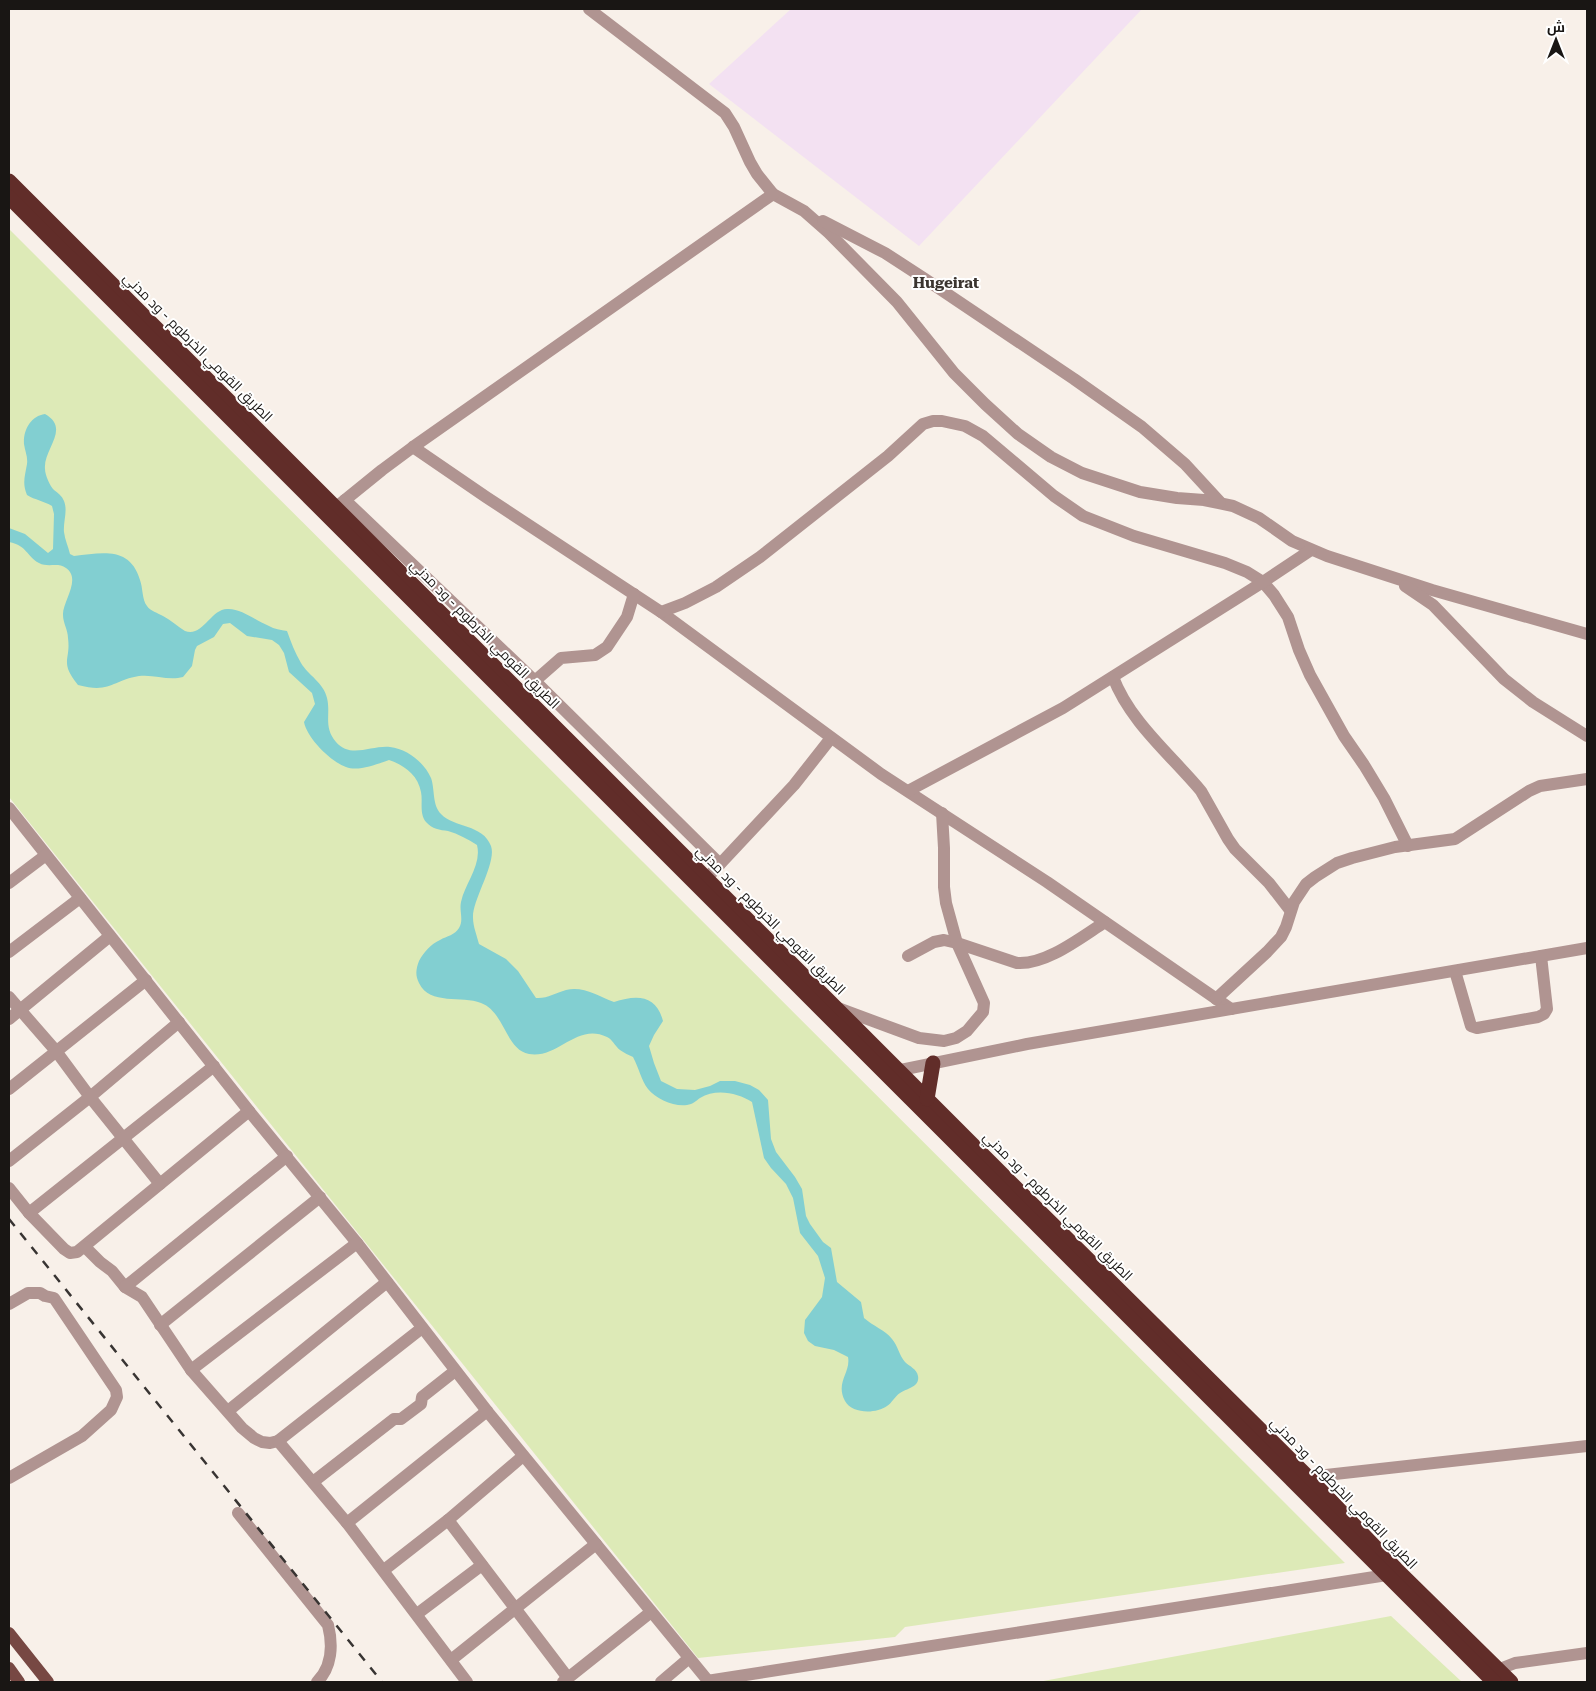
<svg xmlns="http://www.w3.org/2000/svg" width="1596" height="1691" viewBox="0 0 1596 1691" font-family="'Roboto Serif',Cairo,serif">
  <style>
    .industrial { fill: #f3e1f2 }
    .green { fill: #ddeab7 }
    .water { fill: #82cfd1 }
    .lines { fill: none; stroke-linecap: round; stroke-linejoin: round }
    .minor { stroke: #b09491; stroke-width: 12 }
    .major { stroke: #774843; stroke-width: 12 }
    .highway { stroke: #612d29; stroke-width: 15 }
    .rail { stroke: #383432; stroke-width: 2.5; stroke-dasharray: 9 9; stroke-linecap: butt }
    .labels { text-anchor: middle; stroke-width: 4; stroke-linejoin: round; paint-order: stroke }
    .street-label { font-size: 14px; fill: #191614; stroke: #fff }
    .neighbourhood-label { font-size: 15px; font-weight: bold; fill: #3b3530; stroke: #fff }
  </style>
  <rect width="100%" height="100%" fill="#f8f0e9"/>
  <polygon class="industrial" points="791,9 1142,9 919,246 709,84"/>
  <g class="green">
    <polygon points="9,229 1345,1563 905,1627 895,1637 698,1658 9,797"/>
    <polygon points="1391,1616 1462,1682 1038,1682"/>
  </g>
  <path class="water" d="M45,414C71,429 43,449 45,469C45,475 50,486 54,490C58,493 62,496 64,501C68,511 63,522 64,532C65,540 68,546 70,554L74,556C102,553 130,546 140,580C143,588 142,600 147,606C150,611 158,613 163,616C171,620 178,627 185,631C202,638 211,609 227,609C241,608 256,621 269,626C274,629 281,630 287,631C291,642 295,653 301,663C308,675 324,683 327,698C331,714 323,727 336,742C350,759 372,745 390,747C407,749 424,762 431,778C435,789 432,805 441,814C454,828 483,824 491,846C497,863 472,900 473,918C473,926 477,936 479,944L506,959L518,971L536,998C547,999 555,993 566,990C584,986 597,996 614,1002C636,995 656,994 663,1021L654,1035L649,1046L654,1063L661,1081L677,1089L695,1090L710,1086L720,1081H735L750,1085L759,1090L768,1100L771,1139L776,1152L795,1177L802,1189L806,1216L810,1224L823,1242L831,1248L837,1282L861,1302L864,1318C873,1326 885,1330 892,1339C898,1346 899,1355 905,1362C909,1366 917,1369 918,1376C920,1387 907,1388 900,1393C895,1396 892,1403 887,1406C876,1414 852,1414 845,1401C835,1382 851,1373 848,1357L834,1350L815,1346L808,1341L804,1333L805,1320L822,1297L825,1278L818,1256L800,1233L793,1198L786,1184L771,1168L764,1158L752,1102C738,1093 716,1088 700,1098C696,1101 693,1104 687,1105C674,1107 656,1099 648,1089C641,1080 639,1068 633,1057C629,1055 624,1053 620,1050C615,1046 612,1039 607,1037C577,1022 558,1059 529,1054C505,1049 505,1012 481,1003C462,995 430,1006 419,983C415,975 416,969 419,961C423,953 431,944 440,940C447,936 455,935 459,928C464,920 459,911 461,902C465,883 482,865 477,845C468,839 458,834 448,831C440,830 432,829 426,822C419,813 423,802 421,792C418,775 404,765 389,760C377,764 358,772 346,767C331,762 307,738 304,722L315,704L312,693L289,672L284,653L279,645L272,640L247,636L230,623L223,624L214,637L197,646L195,650L192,666L183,677C168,681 154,674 139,676C112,680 111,694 78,685C59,661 71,661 68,638C68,630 63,623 63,615C62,602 82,579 66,568C58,562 48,568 39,563C26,556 28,546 9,542V528L25,534L48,553L53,549L54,514L52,506C44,501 35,500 27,495C22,483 25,476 27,464C28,457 25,451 24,444C23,430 31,416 45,414Z"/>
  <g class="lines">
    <g class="minor">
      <polyline points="589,9 725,113 734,127 750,162 757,174 773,194 804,211 829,233 897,302 954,373 985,404 1018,434 1051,457 1082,473 1140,492 1177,498 1204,500 1233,506 1259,518 1292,541 1327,556 1432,590 1587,634"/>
      <polyline points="823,221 885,253 925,279 1074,379 1142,427 1185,464 1220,502"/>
      <polyline points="413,447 486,497 661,612 881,774 1047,882 1231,1009"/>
      <polyline points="345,500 535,681 720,864"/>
      <polyline points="329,513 382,470 413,447 773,194"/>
      <polyline points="1405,586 1433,605 1504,679 1533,702 1587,736"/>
      <polyline points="661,612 685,603 716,587 760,557 888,456 923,424 933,421 942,421 965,426 983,436 1054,496 1083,516 1134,536 1225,563 1247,572 1263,582 1274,595 1288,617 1299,650 1310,675 1344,736 1364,765 1384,798 1408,846"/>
      <path d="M1113,677C1130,722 1171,755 1201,791L1228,839L1235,849L1269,883L1290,910"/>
      <polyline points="528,687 561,658 595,655 607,647 627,617 634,594"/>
      <polyline points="908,791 1063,708 1263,582 1311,550"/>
      <polyline points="9,808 249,1111 357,1243 487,1411 709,1682"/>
      <polyline points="707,878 794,785 831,738"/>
      <polyline points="9,883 46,855"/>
      <polyline points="9,952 80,898"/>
      <path d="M908,956L934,942L944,940L957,943L1017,963C1046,965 1080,938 1105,922"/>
      <polyline points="1455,971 1471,1026 1477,1028 1538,1017 1544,1014 1547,1009 1541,956"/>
      <polyline points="9,997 56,1051 90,1097 160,1184"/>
      <polyline points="1216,999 1267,952 1281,937 1286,927 1294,902 1306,884 1315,877 1337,863 1352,858 1395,847 1455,839 1529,791 1540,786 1587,779"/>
      <polyline points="835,1007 919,1038 944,1041 956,1038 967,1031 983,1012 984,1003 957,943 946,903 944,887 944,848 942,813"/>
      <polyline points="9,1019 110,936"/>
      <polyline points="891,1072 1027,1044 1587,948"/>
      <polyline points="9,1089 146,980"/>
      <polyline points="9,1161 90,1097 179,1022"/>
      <polyline points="9,1188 29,1213 64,1249 70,1253 77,1252 249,1111"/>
      <polyline points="29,1213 214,1066"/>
      <polyline points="85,1247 100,1262 112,1271 125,1287 142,1297 191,1370 242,1428 254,1438 262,1442 270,1443 278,1441 422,1328"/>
      <polyline points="125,1287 287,1156"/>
      <polyline points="9,1304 28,1293 40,1293 45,1296 54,1298 116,1390 117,1397 111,1410 82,1436 9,1478"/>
      <polyline points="160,1325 320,1197"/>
      <polyline points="191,1370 357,1243"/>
      <polyline points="228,1411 387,1282"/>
      <polyline points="278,1441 347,1523 467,1682"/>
      <polyline points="1308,1477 1587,1446"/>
      <polyline points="313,1482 394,1419 401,1419 421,1404 422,1397 455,1371"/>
      <path d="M238,1513L328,1625C333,1645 332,1667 317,1682"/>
      <polyline points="448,1520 568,1678"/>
      <polyline points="347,1523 487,1411"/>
      <polyline points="384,1570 448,1520 523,1456"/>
      <polyline points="417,1614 482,1565"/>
      <polyline points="451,1660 596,1544"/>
      <polyline points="1492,1672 1515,1663 1587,1653"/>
      <polyline points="707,1681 1387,1575"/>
      <polyline points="563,1682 651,1612"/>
      <polyline points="661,1682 688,1659"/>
    </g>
    <g class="major">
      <polyline points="9,1633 48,1682"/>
      <polyline points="9,1668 19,1682"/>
    </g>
    <g class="highway">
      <polyline points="9,181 1023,1195 1308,1477 1396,1569 1511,1682"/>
      <polyline points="9,197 1494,1682"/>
      <polyline points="927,1099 933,1063"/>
    </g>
    <polyline class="rail" points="9,1219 382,1682"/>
  </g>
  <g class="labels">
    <g class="street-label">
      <text transform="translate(198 347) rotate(45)" y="5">الطريق القومي الخرطوم - ود مدني</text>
      <text transform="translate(485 634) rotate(45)" y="5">الطريق القومي الخرطوم - ود مدني</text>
      <text transform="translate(771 920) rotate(45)" y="5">الطريق القومي الخرطوم - ود مدني</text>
      <text transform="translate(1058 1206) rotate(45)" y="5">الطريق القومي الخرطوم - ود مدني</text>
      <text transform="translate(1344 1493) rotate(46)" y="5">الطريق القومي الخرطوم - ود مدني</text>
    </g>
    <g class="neighbourhood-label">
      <text x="946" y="288">Hugeirat</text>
    </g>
  </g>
  <rect width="1596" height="1691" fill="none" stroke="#191614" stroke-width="20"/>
  <g transform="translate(1556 40)" stroke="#ffffff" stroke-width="4" paint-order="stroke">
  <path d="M0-4L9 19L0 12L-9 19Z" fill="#191614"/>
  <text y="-8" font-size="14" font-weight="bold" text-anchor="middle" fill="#191614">ش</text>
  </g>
</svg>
